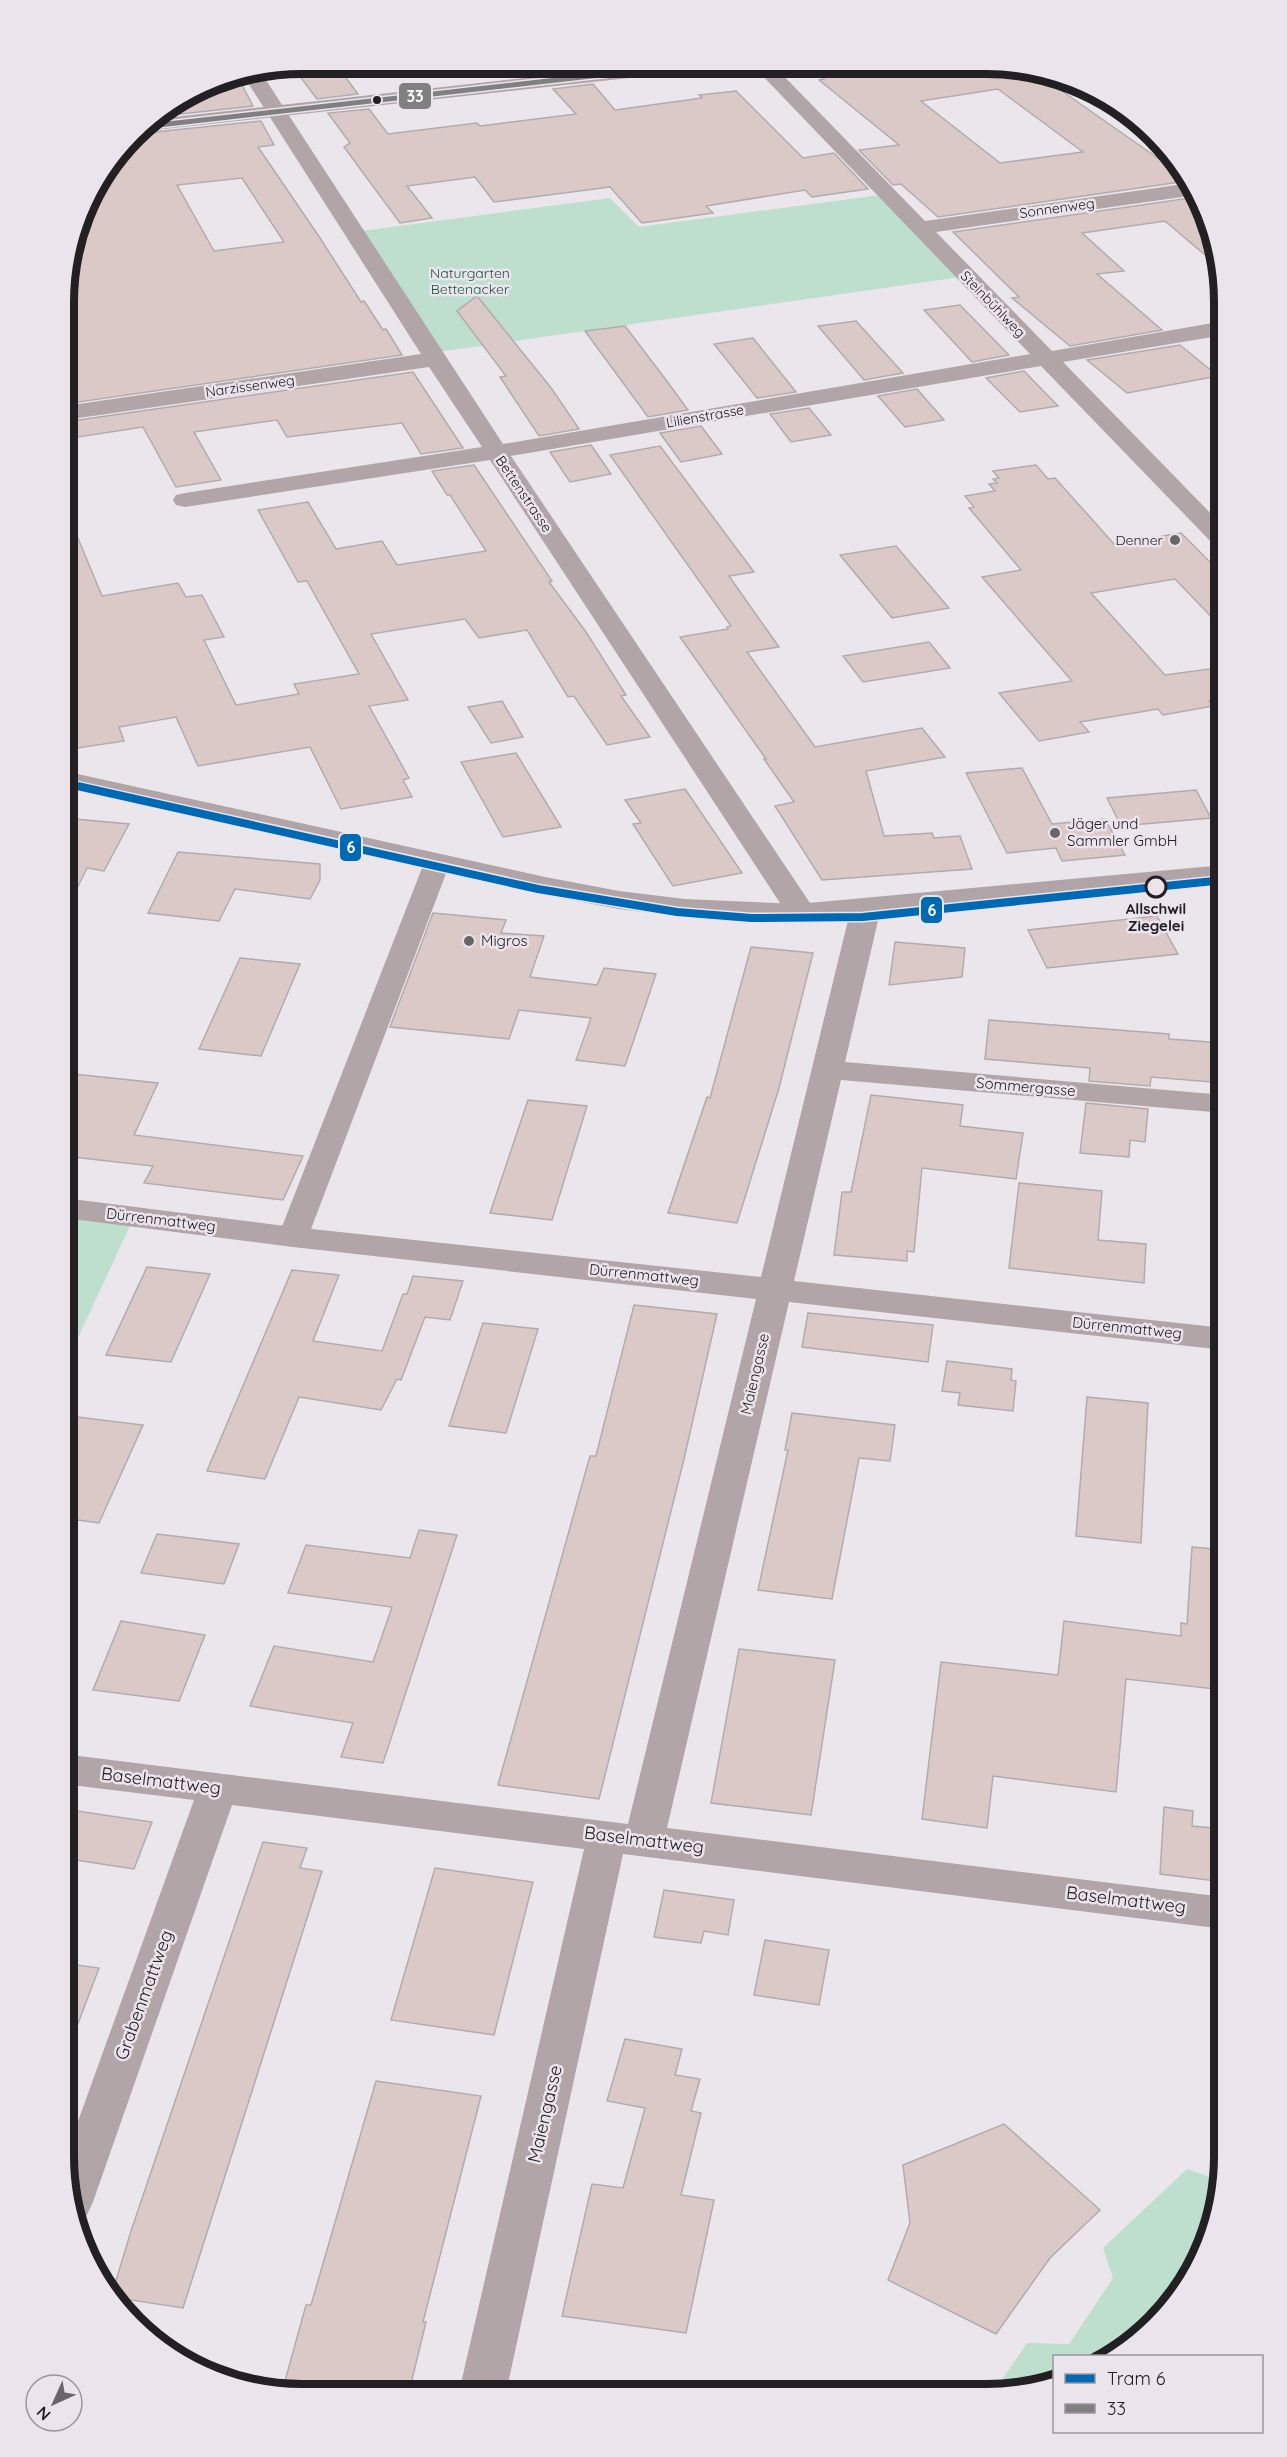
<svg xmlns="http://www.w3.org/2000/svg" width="1287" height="2457" viewBox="0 0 1287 2457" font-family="Quicksand,sans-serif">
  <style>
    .green { fill: #bedece }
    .building { fill: #dbc9c8; stroke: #b0acae; stroke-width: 1.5; fill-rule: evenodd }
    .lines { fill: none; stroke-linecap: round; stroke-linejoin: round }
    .pedestrian { fill: #b1a5a8; fill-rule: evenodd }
    .minor { fill: #b1a5a8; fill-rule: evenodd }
    .tertiary { fill: #b1a5a8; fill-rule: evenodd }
    .secondary { fill: #b0a4a7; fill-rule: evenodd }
    .bus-1-casing { stroke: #ece4ed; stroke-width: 8 }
    .bus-1 { stroke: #808080; stroke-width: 5 }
    .tram-1-casing { stroke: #ece4ed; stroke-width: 11 }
    .tram-1 { stroke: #0069b4; stroke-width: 8 }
    .bus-dot { fill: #232023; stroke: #ece4ed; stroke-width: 2 }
    .poi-dot { fill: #696569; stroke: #ece4ed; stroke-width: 2 }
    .stop-dot { fill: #ece4ed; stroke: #232023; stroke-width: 3 }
    .labels { text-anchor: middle; stroke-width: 5; stroke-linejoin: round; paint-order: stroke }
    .far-street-label { font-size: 14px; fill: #232023; stroke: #ece4ed }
    .far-park-label { font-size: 14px; fill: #17573b; stroke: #ece4ed }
    .far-poi-label { font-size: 14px; fill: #232023; stroke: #ece4ed; text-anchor: end }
    .poi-label { font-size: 15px; fill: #232023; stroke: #ece4ed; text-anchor: start }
    .stop-label { font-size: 15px; font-weight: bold; fill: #232023; stroke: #ece4ed }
    .street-label { font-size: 15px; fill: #232023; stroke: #ece4ed }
    .near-street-label { font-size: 18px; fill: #232023; stroke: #ece4ed }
    .rim { fill: none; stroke: #232023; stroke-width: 8 }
    .line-badge { stroke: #ece4ed; stroke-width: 2 }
    .badge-label { font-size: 16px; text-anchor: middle; font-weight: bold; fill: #fff }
  </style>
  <rect width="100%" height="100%" fill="#ebe6eb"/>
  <g class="green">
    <polygon points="887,194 967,276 431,353 354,232 610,198 639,227"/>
    <polygon points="64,1208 134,1217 64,1368"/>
    <polygon points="1187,2169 1221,2181 1206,2246 1175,2301 1118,2354 1112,2356 1054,2356 1054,2383 993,2393 1027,2343 1069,2344 1113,2278 1103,2248"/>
  </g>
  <g class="building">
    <polygon points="530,64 575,65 579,70 539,74"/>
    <path d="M807,66L1029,68L1169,166L1187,181L938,217L901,184L893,185L859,150L899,145L819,80L824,79ZM998,89L1083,152L1000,163L921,101Z"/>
    <polygon points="340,70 358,94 317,99 299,75"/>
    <polygon points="228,78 232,84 241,83 253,106 153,117 211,81"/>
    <polygon points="593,84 615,110 702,98 699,95 736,91 803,158 834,153 868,189 812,197 805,190 706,206 713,213 642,223 610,187 494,202 475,177 407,186 432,218 400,223 344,147 350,143 328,113 369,109 388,134 477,123 480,126 576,114 553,89"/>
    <path d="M261,121L274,145L258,147L320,238L361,302L364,301L383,330L386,329L402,355L65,404V303H71L65,290V271L88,196L135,134ZM242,178L284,242L214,251L177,185Z"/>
    <polygon points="1197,197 1211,225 1218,266 1165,221 1082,233 1124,271 1097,274 1162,330 1070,346 1012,298 1019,297 953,232"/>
    <polygon points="477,296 552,389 579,429 539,436 500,377 506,376 457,311"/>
    <polygon points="960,305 1009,355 972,362 924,310"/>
    <polygon points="856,321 903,373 864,380 818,326"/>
    <polygon points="625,326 666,380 688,410 648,417 585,331"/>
    <polygon points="753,338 772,362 796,392 757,398 714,344"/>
    <polygon points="1180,345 1218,376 1127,393 1087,360"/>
    <polygon points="1024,371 1058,406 1020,412 986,378"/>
    <polygon points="413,372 463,448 421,454 402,423 287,437 277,420 242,425 194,432 221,480 176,487 143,427 65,439 65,422"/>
    <polygon points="917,389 944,420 905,427 878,396"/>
    <polygon points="809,408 831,435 791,442 770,414"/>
    <polygon points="701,426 722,454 681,462 660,433"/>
    <polygon points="591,445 611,474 570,482 550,452"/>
    <polygon points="660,446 754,572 729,576 779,647 747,652 815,747 922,728 945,757 866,771 884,836 932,833 934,838 960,836 972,869 822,880 775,806 794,802 764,759 766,759 680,637 728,629 727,627 731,626 610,455"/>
    <polygon points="474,465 552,581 549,582 586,632 626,695 621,696 650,737 607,745 574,696 568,697 527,630 479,638 465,619 371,634 408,700 369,706 409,778 403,780 412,797 341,809 310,747 198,766 176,717 119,727 124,741 71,749 65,734 65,507 102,596 178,583 186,597 202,595 224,637 204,640 236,705 299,694 294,684 359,674 307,581 298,582 258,510 308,502 336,549 382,541 397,565 486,551 450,495 447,495 432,471"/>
    <polygon points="1036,465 1048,479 1055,478 1114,544 1181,533 1224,576 1224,630 1175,579 1091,593 1165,675 1224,667 1224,698 1209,701 1213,706 1163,715 1158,709 1080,722 1089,732 1039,741 999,693 1072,681 982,577 1021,570 969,508 974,507 965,496 995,491 989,484 997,483 993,479 999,478 993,471"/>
    <polygon points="896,546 919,573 949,608 892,618 840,555"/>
    <polygon points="929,642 950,668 863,682 843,656"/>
    <polygon points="502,701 523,737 491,743 468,707"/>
    <polygon points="516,753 561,827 503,837 461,762"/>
    <polygon points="1022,768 1052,824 1105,819 1125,855 1062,861 1056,848 1007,853 966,773"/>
    <polygon points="685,789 696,805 742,873 673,886 633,824 641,823 625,800"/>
    <polygon points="1196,790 1211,818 1121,826 1107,798"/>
    <polygon points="64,818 129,824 104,871 87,868 64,915"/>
    <polygon points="178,852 320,864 320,880 310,899 235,889 219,921 148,913"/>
    <polygon points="433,913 506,920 501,933 544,936 530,977 597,985 604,968 656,974 625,1066 576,1060 591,1018 519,1010 509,1039 390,1027"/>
    <polygon points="1157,916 1178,954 1047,968 1028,930"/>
    <polygon points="895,942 965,948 962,977 889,985"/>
    <polygon points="751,947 813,953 779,1088 737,1223 668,1213 707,1097 710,1098"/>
    <polygon points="240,958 300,964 261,1056 199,1049"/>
    <polygon points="989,1020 1169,1034 1169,1039 1224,1043 1224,1083 1151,1077 1150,1086 1089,1081 1090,1068 985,1059"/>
    <polygon points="64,1073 158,1083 134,1135 303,1156 283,1200 144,1183 153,1166 64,1156"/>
    <polygon points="871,1095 963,1105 960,1126 1023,1133 1016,1179 922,1168 914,1252 907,1251 907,1261 834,1255 842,1192 851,1192"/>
    <polygon points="528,1100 587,1106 552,1220 490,1213"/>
    <polygon points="1086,1103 1148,1109 1145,1142 1130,1140 1129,1157 1080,1153"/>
    <polygon points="1019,1183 1102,1191 1098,1240 1146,1244 1144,1283 1009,1268"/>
    <polygon points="147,1267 210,1274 171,1362 106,1355"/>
    <polygon points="292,1270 339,1275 313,1341 382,1351 403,1294 407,1294 413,1276 463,1281 450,1320 425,1317 401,1380 397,1379 381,1410 299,1397 265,1479 207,1471"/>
    <polygon points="634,1305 717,1314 684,1459 599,1799 498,1785 590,1456 596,1456"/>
    <polygon points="808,1313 933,1325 928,1362 802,1347"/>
    <polygon points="483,1323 538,1329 506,1433 449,1426"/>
    <polygon points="947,1361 1012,1369 1011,1380 1016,1381 1013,1411 958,1405 960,1393 942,1391"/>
    <polygon points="1087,1397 1148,1403 1141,1543 1076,1536"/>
    <polygon points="792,1413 895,1425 890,1461 859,1458 832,1599 758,1590 788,1450 785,1450"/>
    <polygon points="77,1417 143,1425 99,1523 64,1518 64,1445"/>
    <polygon points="419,1530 457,1535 383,1763 341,1757 353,1723 250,1706 274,1646 373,1662 392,1607 288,1593 306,1545 410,1558"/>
    <polygon points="157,1534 239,1544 224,1584 141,1573"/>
    <polygon points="1192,1547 1224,1550 1224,1690 1126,1679 1116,1792 993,1776 987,1828 922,1819 941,1662 1058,1675 1064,1621 1181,1636 1181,1623 1187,1624"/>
    <polygon points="121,1621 205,1635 179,1701 93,1690"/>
    <polygon points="739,1649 835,1660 811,1815 711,1803"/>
    <polygon points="1164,1807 1193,1811 1192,1826 1224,1829 1224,1882 1160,1874"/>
    <polygon points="63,1809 152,1822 134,1869 63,1858"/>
    <polygon points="263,1842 307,1848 300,1868 322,1871 183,2308 111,2297 131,2231"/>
    <polygon points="435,1868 533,1882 494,2035 391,2020"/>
    <polygon points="664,1890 734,1900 728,1935 704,1931 701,1943 654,1937"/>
    <polygon points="765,1940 829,1950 819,2005 754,1995"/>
    <polygon points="63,1963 99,1968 66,2055 63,2054"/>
    <polygon points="625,2039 682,2049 675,2075 700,2079 691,2111 701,2113 681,2195 714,2200 686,2333 562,2316 592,2184 623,2188 645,2108 607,2101"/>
    <polygon points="376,2081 481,2096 423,2322 426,2322 409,2392 282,2392 306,2305 311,2305"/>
    <polygon points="1004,2124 1100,2210 1050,2258 996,2334 888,2280 910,2223 903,2165"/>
  </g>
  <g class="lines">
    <polygon class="pedestrian" points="437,855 446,857 450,863 308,1237 304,1244 293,1246 282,1244 278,1237 424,863 428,857"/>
    <g class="minor">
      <polygon points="753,66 774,66 925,221 1191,183 1196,195 936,232 1052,351 1224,321 1224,335 1063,362 1224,527 1224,548 1215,546 1041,366 511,456 812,906 813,913 808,919 798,922 788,919 782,906 490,460 185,507 176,505 173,500 176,495 185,493 482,447 429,367 65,420 65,406 421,354 243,75 260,71 503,444 1030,354"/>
      <path d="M1077,83C1108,93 1138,117 1159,141L1148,140L1078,90L1075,86Z"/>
      <polygon points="866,899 876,902 881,908 845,1062 1224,1095 1224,1113 841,1080 794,1281 1224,1328 1224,1350 789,1302 667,1828 1224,1897 1224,1929 623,1854 506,2393 459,2392 584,1849 232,1805 93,2202 87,2215 74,2220 64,2160 194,1800 63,1784 63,1754 628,1824 756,1299 293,1247 64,1218 64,1198 293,1227 761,1277 851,908 856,902"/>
    </g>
    <polygon class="tertiary" points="641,65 702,65 700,69 693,71 137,132 147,120"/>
    <polygon class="secondary" points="64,771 545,877 619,891 685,899 798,904 1224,865 1224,883 798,922 685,917 619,909 545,895 64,787"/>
    <defs>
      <polyline id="bus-1" points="141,127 689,65"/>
    </defs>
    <use href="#bus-1" class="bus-1-casing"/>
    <use href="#bus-1" class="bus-1"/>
    <defs>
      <polyline id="tram-1" points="64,783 538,889 677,912 751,918 863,917 1224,880"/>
    </defs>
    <use href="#tram-1" class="tram-1-casing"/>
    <use href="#tram-1" class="tram-1"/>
  </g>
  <circle class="bus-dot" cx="377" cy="100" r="5"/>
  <g class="poi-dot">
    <circle cx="1175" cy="540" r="6"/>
    <circle cx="1055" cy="833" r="6"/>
    <circle cx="469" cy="941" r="6"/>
  </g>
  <circle class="stop-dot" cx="1156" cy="887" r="10"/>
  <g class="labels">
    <g class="far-street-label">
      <text transform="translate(1057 208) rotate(-8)" y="5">Sonnenweg</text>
      <text transform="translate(993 304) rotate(46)" y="5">Steinbühlweg</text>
      <text transform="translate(250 386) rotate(-8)" y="5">Narzissenweg</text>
      <text transform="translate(705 416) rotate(-10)" y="5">Lilienstrasse</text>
      <text transform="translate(524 494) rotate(56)" y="5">Bettenstrasse</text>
    </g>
    <g class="far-park-label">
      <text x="470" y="278">Naturgarten<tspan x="470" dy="16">Bettenacker</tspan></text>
    </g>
    <g class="far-poi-label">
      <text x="1163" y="545">Denner</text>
    </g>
    <g class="poi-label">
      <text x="1067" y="829">Jäger und<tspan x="1067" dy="17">Sammler GmbH</tspan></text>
      <text x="481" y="946">Migros</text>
    </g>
    <g class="stop-label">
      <text x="1156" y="914">Allschwil<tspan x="1156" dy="17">Ziegelei</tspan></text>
    </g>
    <g class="street-label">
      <text transform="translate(1026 1087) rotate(5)" y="5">Sommergasse</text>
      <text transform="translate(161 1220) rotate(7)" y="5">Dürrenmattweg</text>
      <text transform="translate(644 1275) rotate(6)" y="5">Dürrenmattweg</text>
      <text transform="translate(1127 1328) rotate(6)" y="5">Dürrenmattweg</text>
      <text transform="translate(755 1374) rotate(-77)" y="5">Maiengasse</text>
    </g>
    <g class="near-street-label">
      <text transform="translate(161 1781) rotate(7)" y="6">Baselmattweg</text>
      <text transform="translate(644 1840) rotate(7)" y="6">Baselmattweg</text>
      <text transform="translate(1126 1900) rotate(7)" y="6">Baselmattweg</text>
      <text transform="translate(144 1995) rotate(-70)" y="6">Grabenmattweg</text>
      <text transform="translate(545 2114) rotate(-77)" y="6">Maiengasse</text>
    </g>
  </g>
  <path d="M0 0H1287V2457H0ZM302 74H986A228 228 0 0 1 1214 302V2156A228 228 0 0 1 986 2384H302A228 228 0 0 1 74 2156V302A228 228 0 0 1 302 74Z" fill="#ece4ed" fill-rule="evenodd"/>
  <path class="rim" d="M302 74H986A228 228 0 0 1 1214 302V2156A228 228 0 0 1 986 2384H302A228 228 0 0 1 74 2156V302A228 228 0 0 1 302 74Z"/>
  <g class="line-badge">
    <rect x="398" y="82" width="34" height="28" rx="6" fill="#808080"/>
    <rect x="339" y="833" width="23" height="29" rx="6" fill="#0069b4"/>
    <rect x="920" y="896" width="23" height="28" rx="6" fill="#0069b4"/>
  </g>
  <g class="badge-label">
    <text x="415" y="102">33</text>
    <text x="351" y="853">6</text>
    <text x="932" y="916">6</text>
  </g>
  <rect x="1053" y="2355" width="210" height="78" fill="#ece4ed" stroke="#9c969c" stroke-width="1.5"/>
  <rect x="1065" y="2374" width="30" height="9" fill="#0069b4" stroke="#9c969c" stroke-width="1.5"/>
  <text x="1107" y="2385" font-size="18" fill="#232023">Tram 6</text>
  <rect x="1065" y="2404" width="30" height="9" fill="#808080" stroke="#9c969c" stroke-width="1.5"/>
  <text x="1107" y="2415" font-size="18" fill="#232023">33</text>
  <g transform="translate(54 2403) rotate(225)"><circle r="28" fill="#ece4ed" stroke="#9c969c" stroke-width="1.5"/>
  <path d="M0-4.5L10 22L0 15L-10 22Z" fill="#696569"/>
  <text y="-9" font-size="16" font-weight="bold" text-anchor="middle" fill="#232023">N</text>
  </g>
</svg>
